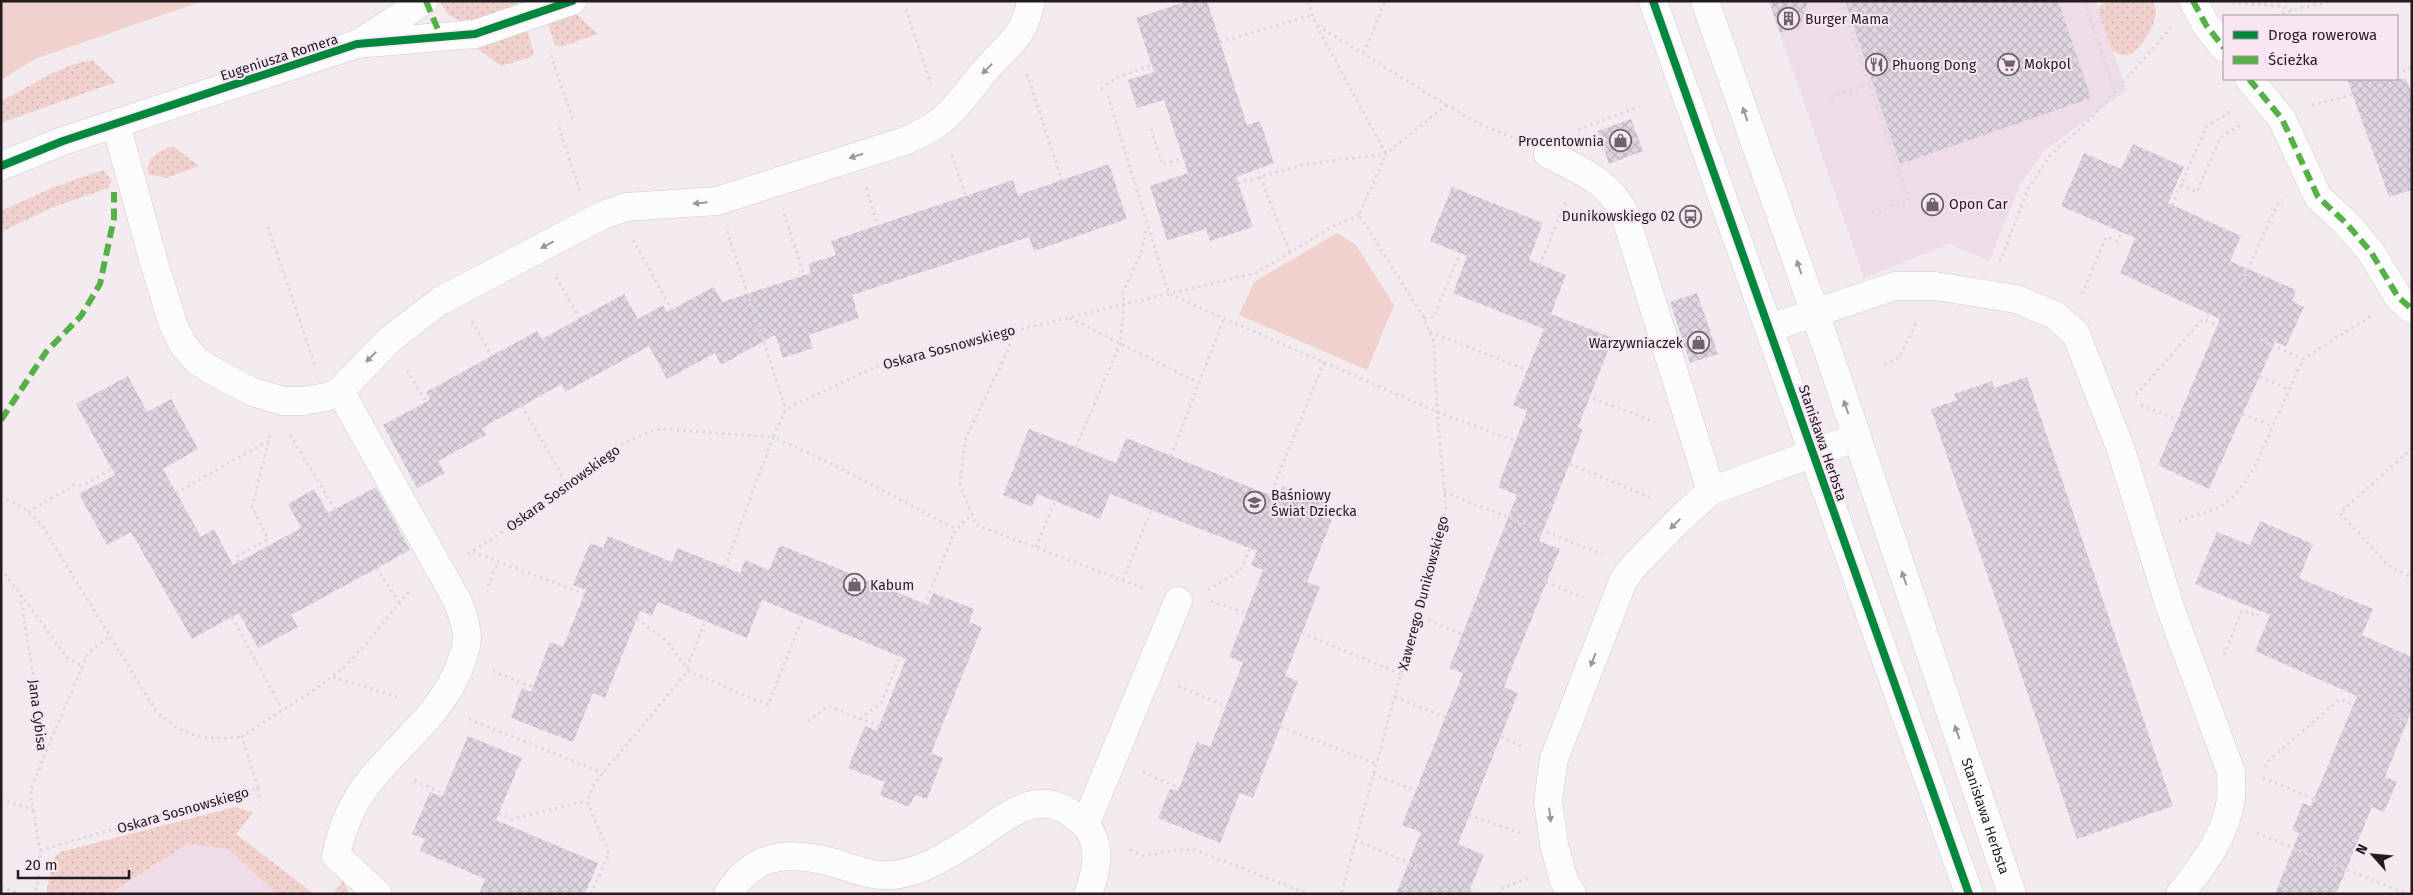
<svg xmlns="http://www.w3.org/2000/svg" width="2413" height="895" viewBox="0 0 2413 895" font-family="'Fira Sans',sans-serif">
  <style>
    .built { fill: #eedde8 }
    .grass { fill: url(#grass-dots) }
    .park { fill: #f0d1cb }
    .building { fill: url(#building-cross-hatch) }
    .lines { fill: none; stroke-linecap: round; stroke-linejoin: round }
    .minor-casing { stroke: #cfc8cc; stroke-width: 29 }
    .path { stroke: #dcd9db; stroke-width: 3; stroke-dasharray: 2.5 4; stroke-linecap: butt }
    .minor { stroke: #fdfcfd; stroke-width: 28 }
    .quiet { stroke: #55b145; stroke-width: 6; stroke-dasharray: 12 6; stroke-linecap: butt }
    .cycleway-casing { stroke: #f8e7f2; stroke-width: 11 }
    .cycleway { stroke: #00873e; stroke-width: 8 }
    .oneway { fill: #9a979a }
    .labels { text-anchor: middle; stroke-width: 4; stroke-linejoin: round; paint-order: stroke }
    .poi-label { font-size: 14px; fill: #221c20; stroke: #f8e7f2; text-anchor: start }
    .street-label { font-size: 14px; fill: #221c20; stroke: #f8e7f2 }
  </style>
  <defs>
    <pattern id="grass-dots" width="8" height="8" patternUnits="userSpaceOnUse" patternTransform="scale(1.25)"><rect width="8" height="8" fill="#f0d1cb"/><path d="M2 2h.1M6 6h.1" fill="none" stroke="#ceb3ae" stroke-width="1.8" stroke-linecap="round"/></pattern>
    <pattern id="building-cross-hatch" width="8" height="8" patternUnits="userSpaceOnUse" patternTransform="scale(1.25)"><rect width="8" height="8" fill="#ded5e1"/><path d="M0 0l8 8M0 8l8-8" fill="none" stroke="#beb6c1"/></pattern>
  </defs>
  <rect width="100%" height="100%" fill="#f4ebf1"/>
  <g class="built">
    <polygon points="1769,1 2095,1 2127,90 2044,151 2020,185 1989,261 1949,244 1864,278"/>
    <polygon points="188,844 229,849 276,894 109,894"/>
  </g>
  <g class="grass">
    <polygon points="443,1 517,1 519,10 463,23 449,15 440,3"/>
    <path d="M2109,1H2153C2154,5 2157,9 2156,13C2155,25 2140,52 2128,55C2122,56 2118,53 2112,51L2098,10L2101,5Z"/>
    <polygon points="574,12 598,34 560,47 555,45 547,22"/>
    <polygon points="526,28 534,52 531,57 501,66 474,46"/>
    <path d="M92,60L116,82L1,123V101C32,86 57,66 92,60Z"/>
    <path d="M173,146L199,166L166,178L148,174C146,157 159,151 173,146Z"/>
    <polygon points="103,170 112,181 108,188 51,208 1,232 1,211 54,187"/>
    <polygon points="235,807 253,812 236,834 314,894 276,894 229,849 188,844 109,894 46,894 53,859 60,852"/>
    <polygon points="343,881 349,894 333,894"/>
  </g>
  <g class="park">
    <polygon points="1,1 203,1 35,59 1,80"/>
    <polygon points="1337,233 1356,245 1394,305 1367,370 1239,315 1254,282"/>
  </g>
  <g class="building">
    <polygon points="1188,1 1207,1 1247,125 1260,121 1274,163 1236,177 1253,227 1210,241 1206,229 1167,240 1150,186 1188,173 1164,100 1137,108 1128,80 1154,72 1136,18"/>
    <polygon points="1769,1 1808,1 1800,27 1780,33"/>
    <polygon points="1845,1 2058,1 2091,98 1900,164"/>
    <polygon points="2347,79 2406,79 2412,95 2412,190 2389,197"/>
    <polygon points="1631,119 1643,151 1609,164 1598,131"/>
    <polygon points="2133,144 2184,167 2168,203 2241,236 2230,261 2296,290 2292,301 2304,307 2286,346 2275,342 2209,489 2158,465 2220,319 2120,273 2135,238 2061,206 2084,153 2121,169"/>
    <polygon points="1109,164 1127,219 1034,251 1029,237 852,295 859,318 809,335 813,348 783,358 775,335 721,365 715,353 667,379 649,346 565,392 562,384 482,428 486,435 438,461 445,473 417,488 383,425 430,400 426,392 537,331 542,339 624,294 638,319 663,305 667,312 714,287 722,302 811,273 808,264 836,255 831,241 1013,180 1018,195"/>
    <polygon points="1452,187 1543,223 1529,260 1566,275 1551,314 1613,338 1578,427 1583,430 1539,541 1560,549 1504,687 1518,693 1458,844 1484,855 1468,894 1396,894 1421,832 1402,825 1463,673 1449,668 1517,495 1498,487 1527,411 1513,405 1544,329 1453,293 1467,256 1430,241"/>
    <polygon points="1697,293 1718,354 1690,363 1670,302"/>
    <polygon points="128,376 147,412 171,399 198,449 163,469 201,537 214,529 233,565 301,528 288,504 314,489 328,513 376,487 410,550 291,615 298,627 258,648 239,613 192,639 131,532 107,545 79,494 115,475 76,404"/>
    <polygon points="2027,377 2173,806 2077,839 1931,409 1957,400 1954,394 1992,381 1994,388"/>
    <polygon points="1029,429 1116,463 1126,438 1278,498 1283,486 1324,502 1319,515 1332,520 1307,582 1320,587 1285,676 1298,681 1253,798 1240,793 1220,843 1158,818 1170,789 1178,791 1197,742 1210,747 1243,662 1229,657 1263,570 1251,565 1257,551 1110,494 1100,519 1037,494 1032,507 1003,495"/>
    <polygon points="2260,521 2313,544 2299,578 2373,609 2362,635 2412,657 2412,709 2385,777 2397,782 2384,812 2372,807 2336,894 2275,894 2299,833 2292,830 2303,803 2311,806 2357,696 2255,651 2270,615 2195,584 2217,532 2250,545"/>
    <polygon points="608,536 672,562 677,548 740,573 745,560 769,570 780,545 928,605 933,593 974,609 969,622 982,627 931,753 943,758 927,799 915,795 909,807 880,795 885,782 848,768 865,726 877,731 906,659 762,600 747,638 658,602 652,616 640,611 605,698 593,693 573,742 511,718 522,688 531,692 550,642 563,647 586,590 573,585 590,543 603,548"/>
    <polygon points="468,736 522,758 496,820 598,863 585,894 479,894 485,879 420,851 425,839 412,834 430,792 442,797"/>
  </g>
  <g class="lines">
    <defs>
      <g id="minor">
        <polyline points="1653,1 1969,894"/>
        <path id="s1" d="M1705,1L1815,313L2012,894"/>
        <polyline points="2193,1 2206,25 2224,48"/>
        <polyline points="361,42 424,1"/>
        <polyline points="2249,79 2282,119 2318,197 2346,223 2371,252 2398,297 2412,309"/>
        <path d="M116,124L154,263L174,327L184,346L196,360L211,370L253,392L283,401H303L326,397L340,391L389,340L440,301L603,215L626,207L717,201L905,141C917,135 932,129 942,120C958,107 969,90 983,73C1004,47 1024,40 1031,1"/>
        <path d="M1548,154C1578,169 1608,181 1624,212L1711,491"/>
        <polyline points="1,166 63,141 357,44 475,34 572,1"/>
        <path d="M1770,328L1895,286H1935L2016,299L2055,315L2076,334L2121,450L2171,610L2231,772C2231,781 2232,791 2231,799C2226,835 2202,867 2180,894"/>
        <path d="M340,391L458,602C462,614 467,626 467,639C467,649 462,658 459,668C438,720 394,746 363,790C349,810 341,832 336,856L378,894"/>
        <polyline points="1085,825 1178,601"/>
        <path d="M728,894C749,861 775,852 812,858C840,861 865,878 894,875C920,872 945,857 967,843C1006,819 1038,780 1083,823C1103,842 1097,871 1088,894"/>
        <polyline points="1572,894 1564,881 1554,844 1548,801 1554,759 1623,581 1633,567 1680,519 1711,491 1857,437"/>
      </g>
    </defs>
    <use href="#minor" class="minor-casing"/>
    <g class="path">
      <polyline points="1308,1 1315,23 1386,154 1359,215 1424,318 1434,342 1437,412 1446,508 1341,894"/>
      <polyline points="1841,1 1909,200 1871,213"/>
      <polyline points="2084,1 2115,91"/>
      <polyline points="2232,3 2279,6 2293,10"/>
      <polyline points="906,9 931,84"/>
      <polyline points="2276,16 2293,10 2334,1"/>
      <polyline points="1220,42 1312,15"/>
      <polyline points="1364,53 1385,1"/>
      <polyline points="551,55 574,123"/>
      <polyline points="2403,71 2412,67"/>
      <polyline points="1027,74 1062,180"/>
      <polyline points="1101,89 1118,77 1152,65"/>
      <polyline points="1108,96 1169,294 1437,412 1516,441"/>
      <polyline points="1831,97 1869,84"/>
      <polyline points="1446,105 1482,125 1518,140"/>
      <polyline points="2312,105 2352,95"/>
      <polyline points="559,127 580,191"/>
      <polyline points="1151,129 1163,165 1183,158"/>
      <polyline points="1578,130 1640,106"/>
      <polyline points="952,155 966,196"/>
      <polyline points="1260,177 1290,252"/>
      <polyline points="1238,183 1307,164 1386,154 1446,105 1315,24"/>
      <polyline points="2181,184 2197,192 2220,138 2243,123"/>
      <polyline points="866,188 878,226"/>
      <polyline points="2172,205 2207,126 2233,110"/>
      <polyline points="784,214 804,275"/>
      <polyline points="268,227 315,366"/>
      <polyline points="727,231 786,409"/>
      <polyline points="633,240 672,310"/>
      <polyline points="2000,262 2028,189 2050,155 2091,119 2171,28"/>
      <polyline points="1540,265 1566,200"/>
      <polyline points="556,277 579,318"/>
      <polyline points="2242,282 2277,205 2283,200"/>
      <polyline points="2082,294 2106,237 2117,241 2122,232"/>
      <polyline points="1070,318 1199,383"/>
      <polyline points="1424,318 1434,317 1460,253"/>
      <polyline points="472,321 492,356"/>
      <polyline points="1012,331 1009,348 965,440 960,485 976,525 1146,589"/>
      <polyline points="1430,332 1527,370"/>
      <polyline points="2260,340 2303,359"/>
      <polyline points="1884,364 1899,358 1918,320"/>
      <polyline points="407,370 426,402"/>
      <polyline points="2260,377 2288,389"/>
      <polyline points="1581,394 1655,422"/>
      <polyline points="2136,395 2203,319 2218,325"/>
      <polyline points="2141,405 2177,420"/>
      <polyline points="522,406 567,485"/>
      <polyline points="2243,414 2272,426"/>
      <polyline points="290,435 335,509"/>
      <polyline points="1076,447 1120,344 1124,304 1123,292 1141,253 1147,227"/>
      <polyline points="2412,448 2340,513 2389,566 2412,578"/>
      <polyline points="1171,456 1224,318"/>
      <polyline points="1570,464 1654,499"/>
      <polyline points="1444,492 1602,554"/>
      <polyline points="176,493 268,441"/>
      <path d="M1,496L25,509L41,524L156,711C185,738 203,740 242,737"/>
      <polyline points="1269,511 1276,481 1324,362"/>
      <polyline points="28,512 74,485 83,485 112,469"/>
      <polyline points="2179,521 2221,507 2233,497 2246,481 2256,464 2303,359 2371,316"/>
      <polyline points="1036,547 1055,501"/>
      <polyline points="473,552 598,599"/>
      <polyline points="468,554 528,515 618,446 641,435 661,429 773,437 786,409 884,363 911,355 1256,273 1333,226 1359,215"/>
      <polyline points="239,562 236,557 268,539 252,507 271,432"/>
      <polyline points="725,567 773,437 836,466 956,529"/>
      <polyline points="377,568 399,603"/>
      <polyline points="1,569 20,594 46,752 30,791 40,850 39,876 35,894"/>
      <polyline points="1123,580 1151,510"/>
      <polyline points="1546,582 1583,597"/>
      <polyline points="488,586 499,561"/>
      <polyline points="1208,590 1240,571 1250,548"/>
      <polyline points="21,594 68,659 83,666"/>
      <polyline points="1211,601 1246,613"/>
      <polyline points="1416,616 1462,634"/>
      <polyline points="232,617 282,709"/>
      <polyline points="919,617 956,529 972,515"/>
      <polyline points="637,619 667,641 686,667"/>
      <polyline points="1302,633 1401,674"/>
      <polyline points="2224,655 2242,610 2257,616 2259,611"/>
      <polyline points="687,668 705,621"/>
      <polyline points="493,671 533,687"/>
      <polyline points="333,677 401,698"/>
      <polyline points="1178,686 1226,706"/>
      <polyline points="1395,697 1445,717"/>
      <polyline points="2394,716 2412,724"/>
      <polyline points="469,719 603,773"/>
      <polyline points="860,719 882,702 900,656"/>
      <polyline points="808,721 828,706 879,726"/>
      <polyline points="1281,727 1377,764"/>
      <polyline points="1501,737 1523,747"/>
      <polyline points="46,752 88,653 110,636"/>
      <polyline points="2265,767 2268,761 2340,699 2353,705"/>
      <polyline points="1143,772 1179,788"/>
      <polyline points="1373,774 1416,791"/>
      <polyline points="2263,778 2314,799"/>
      <polyline points="414,781 458,799"/>
      <polyline points="258,788 260,802"/>
      <polyline points="1,799 34,810"/>
      <polyline points="499,813 512,819 587,801"/>
      <polyline points="1469,815 1520,833"/>
      <polyline points="2257,833 2407,894"/>
      <polyline points="1355,840 1417,866"/>
      <path d="M40,850L258,788L242,737C276,712 319,691 349,662C372,639 390,612 412,589"/>
      <polyline points="1130,850 1144,856 1177,850 1196,850 1308,894"/>
      <polyline points="1,887 20,894"/>
      <polyline points="1470,890 1479,894"/>
      <polyline points="591,894 609,853 587,801 592,788 603,773 688,671 768,705 803,617"/>
      <polyline points="1498,894 1500,889 1529,878"/>
    </g>
    <use href="#minor" class="minor"/>
    <g class="quiet">
      <polyline points="426,1 441,37"/>
      <polyline points="2193,1 2206,25 2224,48"/>
      <polyline points="2249,79 2282,119 2318,197 2346,223 2371,252 2398,297 2412,309"/>
      <polyline points="1,420 46,352 81,316 100,284 114,218 114,192"/>
    </g>
    <defs>
      <g id="cycleway">
        <polyline points="1653,1 1969,894"/>
        <polyline points="1,166 63,141 357,44 475,34 572,1"/>
      </g>
    </defs>
    <use href="#cycleway" class="cycleway-casing"/>
    <use href="#cycleway" class="cycleway"/>
  </g>
  <defs><path id="oneway-solid" d="M-6-.8H1V-3.2L6.5 0L1 3.2V.8H-6Z" transform="scale(1.25)"/></defs>
  <g class="oneway">
    <use href="#oneway-solid" transform="translate(987 69) rotate(134)"/>
    <use href="#oneway-solid" transform="translate(1745 114) rotate(-109)"/>
    <use href="#oneway-solid" transform="translate(856 156) rotate(162)"/>
    <use href="#oneway-solid" transform="translate(700 203) rotate(174)"/>
    <use href="#oneway-solid" transform="translate(547 245) rotate(152)"/>
    <use href="#oneway-solid" transform="translate(1799 267) rotate(-109)"/>
    <use href="#oneway-solid" transform="translate(371 357) rotate(135)"/>
    <use href="#oneway-solid" transform="translate(1846 407) rotate(-109)"/>
    <use href="#oneway-solid" transform="translate(1675 524) rotate(135)"/>
    <use href="#oneway-solid" transform="translate(1904 578) rotate(-109)"/>
    <use href="#oneway-solid" transform="translate(1593 660) rotate(111)"/>
    <use href="#oneway-solid" transform="translate(1957 732) rotate(-109)"/>
    <use href="#oneway-solid" transform="translate(1550 815) rotate(83)"/>
  </g>
  <defs>
    <symbol id="building-ring" viewBox="-11 -11 22 22"><circle r="9.5" fill="#f8e7f2" stroke="#6c6469" stroke-width="1.5"/><path d="M-4-6H4V6H1V3H-1V6H-4ZM-2.5-4.3h1.7v1.8h-1.7ZM.8-4.3h1.7v1.8H.8ZM-2.5-1h1.7V.8h-1.7ZM.8-1h1.7V.8H.8Z" fill="#6c6469"/></symbol>
    <symbol id="supermarket-ring" viewBox="-11 -11 22 22"><circle r="9.5" fill="#f8e7f2" stroke="#6c6469" stroke-width="1.5"/><path d="M-6-5.5h2.5l.6 2H6L4.5 2H-2.5L-4.4-4H-6ZM-1.5 3.2a1.3 1.3 0 1 0 .1 0ZM3 3.2a1.3 1.3 0 1 0 .1 0Z" fill="#6c6469"/></symbol>
    <symbol id="restaurant-ring" viewBox="-11 -11 22 22"><circle r="9.5" fill="#f8e7f2" stroke="#6c6469" stroke-width="1.5"/><path d="M-5-6h1v4h1v-4h1v4h1v-4h1v5L-1.5 .5V6h-2V.5L-5-1ZM5-6V6H3V1.5H1.5Q1.5-4 5-6Z" fill="#6c6469"/></symbol>
    <symbol id="shop-ring" viewBox="-11 -11 22 22"><circle r="9.5" fill="#f8e7f2" stroke="#6c6469" stroke-width="1.5"/><path d="M-5-2.5h2.3a2.7 3.5 0 0 1 5.4 0H5L5.5 6h-11ZM-1.5-2.5h3a1.5 2.3 0 0 0-3 0Z" fill="#6c6469"/></symbol>
    <symbol id="bus-ring" viewBox="-11 -11 22 22"><circle r="9.5" fill="#f8e7f2" stroke="#6c6469" stroke-width="1.5"/><path d="M-5-6H5V4H4V6H2V4H-2V6H-4V4H-5ZM-3.5-4V0h7V-4ZM-3.5 1.2v1.5H-2V1.2ZM2 1.2v1.5H3.5V1.2Z" fill="#6c6469"/></symbol>
    <symbol id="school-ring" viewBox="-11 -11 22 22"><circle r="9.5" fill="#f8e7f2" stroke="#6c6469" stroke-width="1.5"/><path d="M0-5L7-2L0 1L-7-2ZM-4 1L0 2.5L4 1V4Q0 6-4 4Z" fill="#6c6469"/></symbol>
  </defs>
  <g fill-rule="evenodd">
    <use href="#building-ring" x="1776" y="6" width="25" height="25"/>
    <use href="#supermarket-ring" x="1996" y="52" width="25" height="25"/>
    <use href="#restaurant-ring" x="1864" y="52" width="25" height="25"/>
    <use href="#shop-ring" x="1608" y="128" width="25" height="25"/>
    <use href="#shop-ring" x="1920" y="192" width="25" height="25"/>
    <use href="#bus-ring" x="1678" y="204" width="25" height="25"/>
    <use href="#shop-ring" x="1686" y="330" width="25" height="25"/>
    <use href="#school-ring" x="1242" y="490" width="25" height="25"/>
    <use href="#shop-ring" x="842" y="572" width="25" height="25"/>
  </g>
  <g class="labels">
    <g class="poi-label">
      <text x="1805" y="24">Burger Mama</text>
      <text x="2024" y="69">Mokpol</text>
      <text x="1892" y="70">Phuong Dong</text>
      <text x="1604" y="146" text-anchor="end">Procentownia</text>
      <text x="1949" y="209">Opon Car</text>
      <text x="1675" y="221" text-anchor="end">Dunikowskiego 02</text>
      <text x="1683" y="348" text-anchor="end">Warzywniaczek</text>
      <text x="1271" y="500">Baśniowy<tspan x="1271" dy="16">Świat Dziecka</tspan></text>
      <text x="870" y="590">Kabum</text>
    </g>
    <g class="street-label">
      <text transform="translate(279 57) rotate(-18)" y="5">Eugeniusza Romera</text>
      <text transform="translate(949 347) rotate(-15)" y="5">Oskara Sosnowskiego</text>
      <text transform="translate(1823 443) rotate(71)" y="5">Stanisława Herbsta</text>
      <text transform="translate(563 488) rotate(-36)" y="5">Oskara Sosnowskiego</text>
      <text transform="translate(1423 593) rotate(-75)" y="5">Xawerego Dunikowskiego</text>
      <text transform="translate(38 715) rotate(83)" y="5">Jana Cybisa</text>
      <text transform="translate(183 810) rotate(-16)" y="5">Oskara Sosnowskiego</text>
      <text dy="5" stroke="none"><textPath href="#s1" startOffset="862">Stanisława Herbsta</textPath></text>
    </g>
  </g>
  <rect width="2413" height="895" fill="none" stroke="#221c20" stroke-width="5"/>
  <rect x="2223" y="15" width="175" height="65" fill="#f8e7f2" stroke="#a2969e"/>
  <rect x="2233" y="31" width="25" height="8" fill="#00873e" stroke="#a2969e"/>
  <text x="2268" y="40" font-size="15" fill="#221c20">Droga rowerowa</text>
  <rect x="2233" y="56" width="25" height="8" fill="#55b145" stroke="#a2969e"/>
  <text x="2268" y="65" font-size="15" fill="#221c20">Ścieżka</text>
  <g transform="translate(2373 855) rotate(297)" stroke="#f8e7f2" stroke-width="4" paint-order="stroke">
  <path d="M0-4L9 19L0 12L-9 19Z" fill="#221c20"/>
  <text y="-8" font-size="14" font-weight="bold" text-anchor="middle" fill="#221c20">N</text>
  </g>
  <path d="M18 870v8h111v-8" fill="none" stroke="#221c20" stroke-width="2.5"/>
  <text x="25" y="870" font-size="15" fill="#221c20" stroke="#f8e7f2" stroke-width="4" paint-order="stroke">20 m</text>
</svg>
